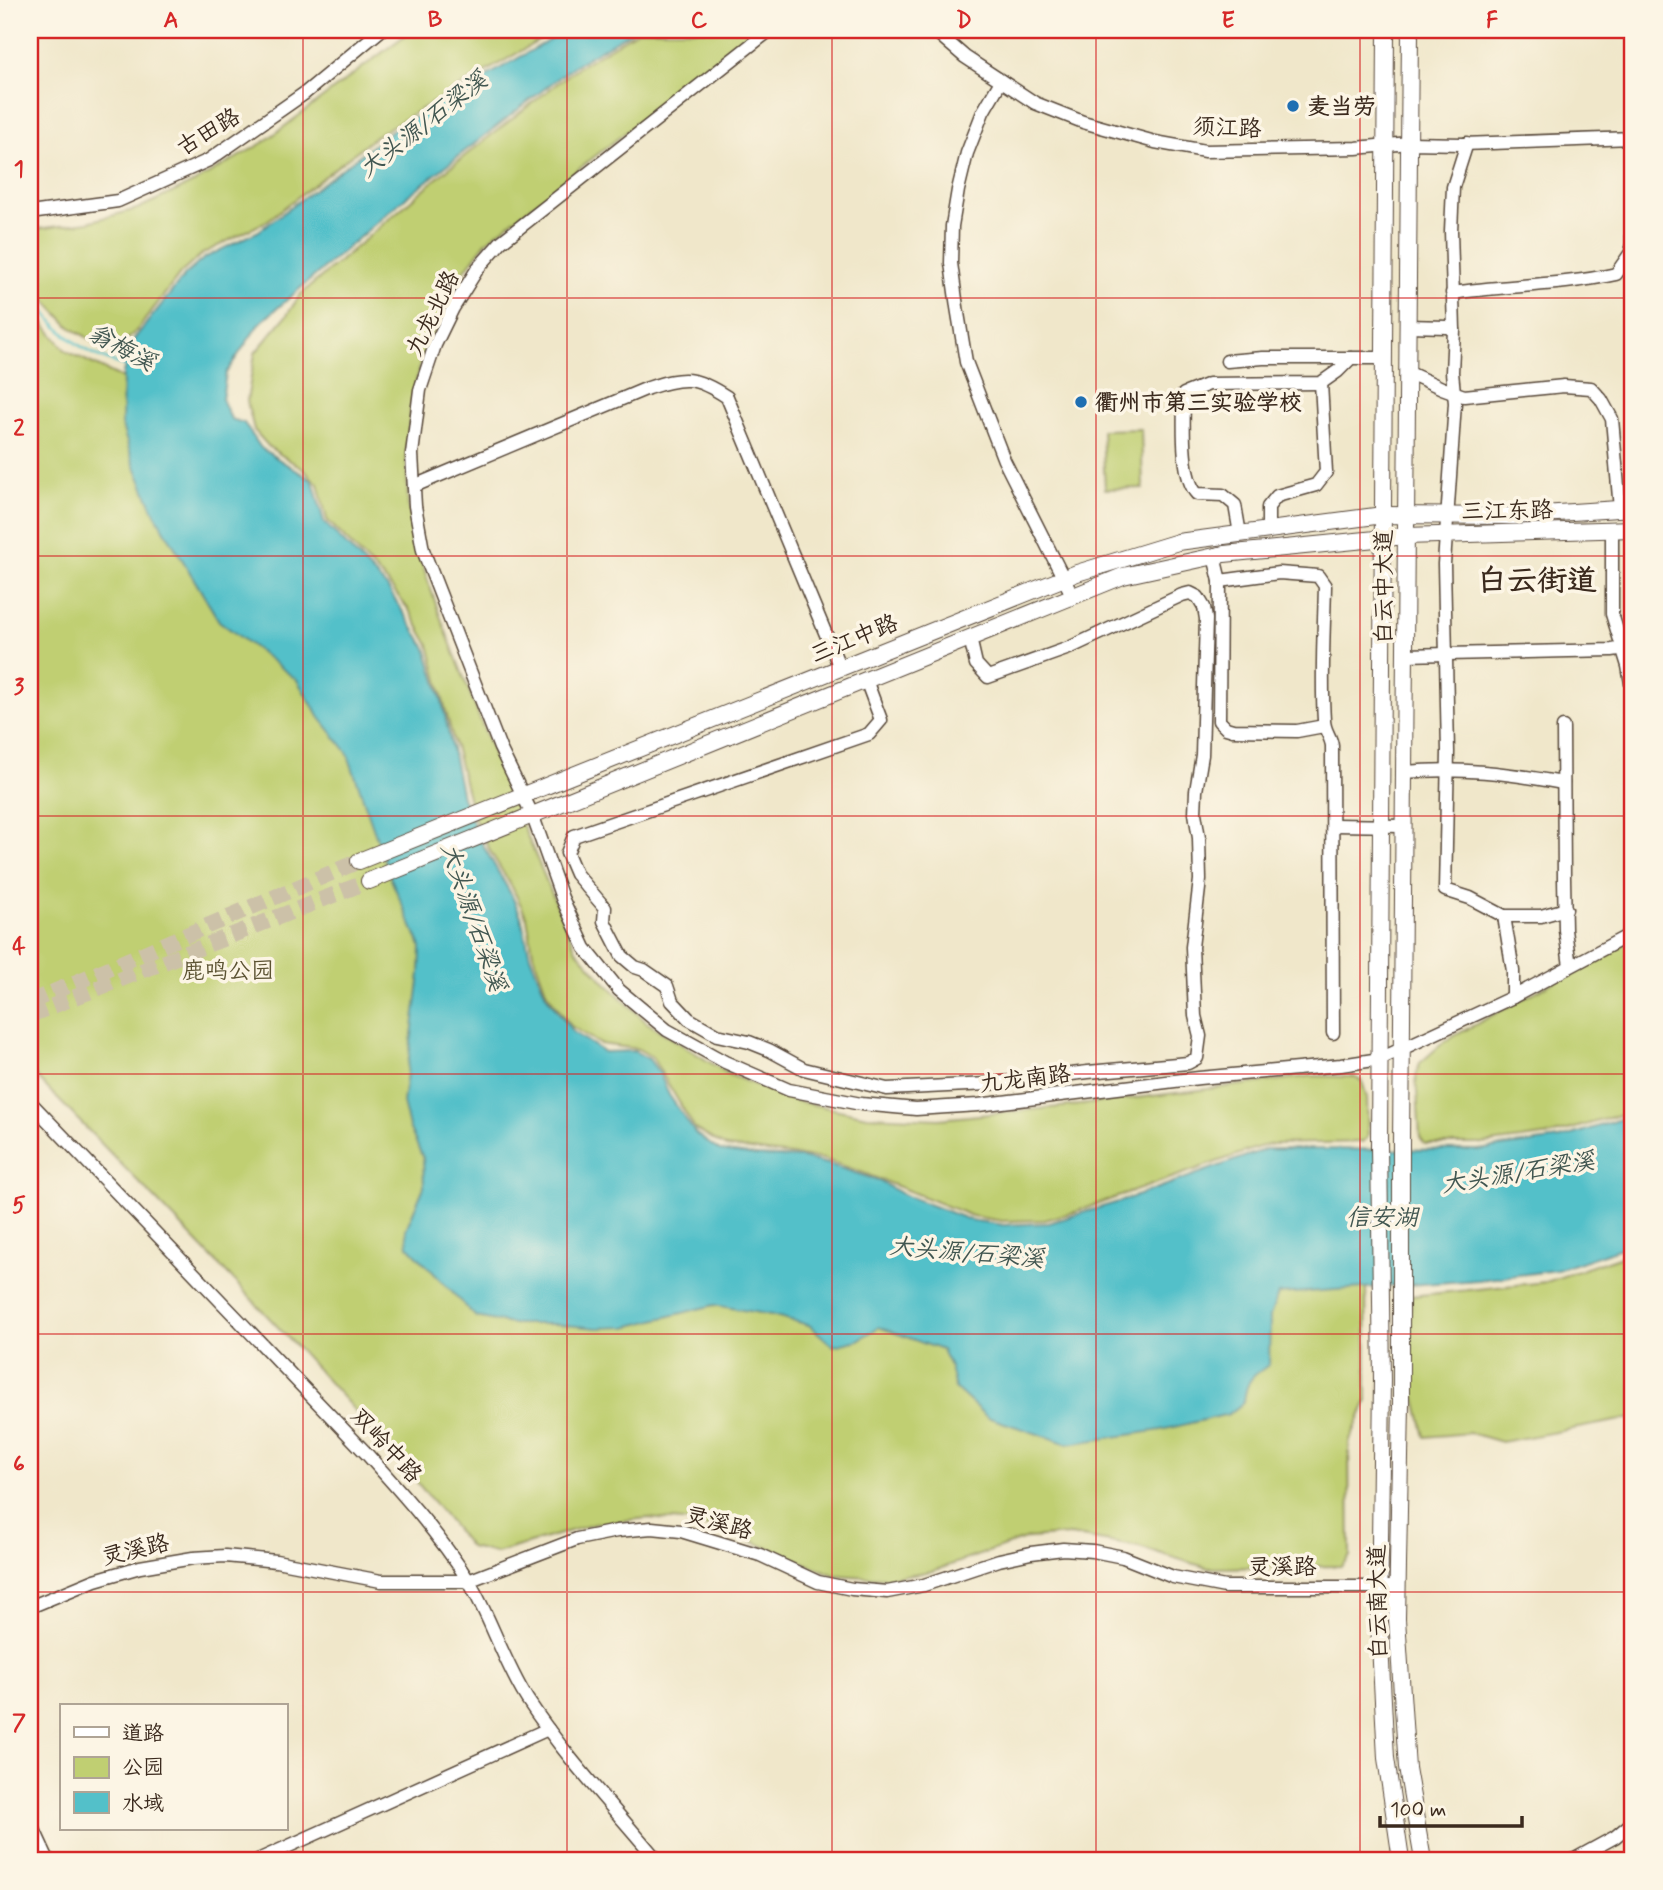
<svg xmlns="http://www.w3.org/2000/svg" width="1663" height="1890" viewBox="0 0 1663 1890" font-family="Mynerve,'LXGW WenKai TC',sans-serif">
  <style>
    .green { fill: #c0cf72; stroke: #7e7c48; stroke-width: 2 }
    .water { fill: #53c0c9; stroke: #477574; stroke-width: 2 }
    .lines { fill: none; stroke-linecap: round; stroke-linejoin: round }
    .stream { stroke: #53c0c9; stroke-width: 2.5 }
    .major-tunnel { stroke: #ccc1a8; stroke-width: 16; stroke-dasharray: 16 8; stroke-linecap: butt }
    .minor-casing { stroke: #564638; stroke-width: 15 }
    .major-casing { stroke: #564638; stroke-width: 18 }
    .minor { stroke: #fff; stroke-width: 12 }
    .major { stroke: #fff; stroke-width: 16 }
    .grid { fill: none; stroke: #d62828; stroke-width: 2; stroke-opacity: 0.55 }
    .poi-dot { fill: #1f6fb2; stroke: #fcf5e5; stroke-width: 2.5 }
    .labels { text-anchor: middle; stroke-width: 7; stroke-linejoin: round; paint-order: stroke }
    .poi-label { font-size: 23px; font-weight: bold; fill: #3b2a1e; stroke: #fcf5e5; text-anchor: start }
    .street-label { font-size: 23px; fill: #3b2a1e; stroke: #fcf5e5 }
    .park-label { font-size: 23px; fill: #5c5333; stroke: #fcf5e5 }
    .water-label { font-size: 24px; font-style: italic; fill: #425751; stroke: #fcf5e5 }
    .district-label { font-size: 30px; font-weight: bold; fill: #3b2a1e; stroke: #fcf5e5 }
    .neatline { fill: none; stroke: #d62828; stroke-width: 2.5 }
    .grid-label { font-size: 23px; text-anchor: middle; font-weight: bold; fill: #d62828 }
  </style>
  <rect width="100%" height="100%" fill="#fcf5e5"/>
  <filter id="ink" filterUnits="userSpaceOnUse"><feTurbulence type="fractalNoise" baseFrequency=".0143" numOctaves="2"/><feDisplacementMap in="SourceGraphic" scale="14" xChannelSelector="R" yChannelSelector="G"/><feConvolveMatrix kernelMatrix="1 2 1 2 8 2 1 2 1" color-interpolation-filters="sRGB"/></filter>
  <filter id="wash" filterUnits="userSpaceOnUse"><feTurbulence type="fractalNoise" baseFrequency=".00686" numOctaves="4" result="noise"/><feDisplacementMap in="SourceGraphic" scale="28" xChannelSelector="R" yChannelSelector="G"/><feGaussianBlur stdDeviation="1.57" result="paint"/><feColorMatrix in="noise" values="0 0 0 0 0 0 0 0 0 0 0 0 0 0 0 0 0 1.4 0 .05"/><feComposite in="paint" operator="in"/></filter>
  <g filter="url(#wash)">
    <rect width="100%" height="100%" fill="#f0e7ca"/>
    <g class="green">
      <polygon points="412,30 557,30 380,133 267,221 202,254 181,273 137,330 124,343 103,347 70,327 44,299 30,277 30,230 88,222 137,209 193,183 264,142"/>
      <polygon points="639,30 756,30 487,241 465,270 421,359 411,405 406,449 408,505 418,552 440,616 505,784 576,950 606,983 646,1022 730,1075 796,1101 867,1116 939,1119 1080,1105 1312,1076 1354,1077 1362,1081 1367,1098 1368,1137 1363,1142 1273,1144 1259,1147 1075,1212 1044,1220 1002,1221 972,1216 861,1172 823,1159 726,1147 695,1129 652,1057 638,1049 600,1044 571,1026 547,993 533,954 527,918 513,889 490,851 472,813 429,645 409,610 387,582 327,520 318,484 303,469 269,447 254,430 247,401 255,353 287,315 300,295 444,172 578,67"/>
      <path d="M30,306L66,351L131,382L307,686L714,1298L877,1324L1266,1302L1276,1288L1366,1281L1367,1401L1349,1442L1350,1556L1341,1566L1208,1568L1139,1547L1070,1535L1028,1538L933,1571L887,1578L834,1575L754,1542L693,1522L648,1518L594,1524L496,1553L470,1547C336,1378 179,1225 30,1070Z"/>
      <polygon points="1141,429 1143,488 1105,489 1102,430"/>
      <polygon points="1633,939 1633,1111 1551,1135 1483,1144 1425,1144 1420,1137 1416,1076 1420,1063 1445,1041"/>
      <polygon points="1633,1252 1633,1418 1501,1442 1470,1433 1425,1437 1412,1382 1411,1296 1546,1282"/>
    </g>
    <path class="water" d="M567,30H634L575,65L405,198L259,324L226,373L222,399L231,419L244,423L261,448L313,481L324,522L387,587L426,648L442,701L462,797L480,840L511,894L521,916L530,956L546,995L573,1032L604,1052L634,1051L649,1059L660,1074L669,1095L696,1134L720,1151L756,1156L802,1158L828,1164L877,1180L902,1194L970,1220L1004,1225L1049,1223L1125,1200L1266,1149L1478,1150L1559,1139L1633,1115V1244L1557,1270L1479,1280L1278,1294L1270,1316L1269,1365C1251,1376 1246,1381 1244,1402L1229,1414L1161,1430L1068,1444L987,1417L955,1388L949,1364L942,1350L879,1327L858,1340L833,1346L809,1325L771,1315L714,1305L626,1327L597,1328L555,1324H511L476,1317L408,1246L406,1229L424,1187L423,1158L409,1127L403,1103L420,974L421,947L391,879L347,752L320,718L297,680L219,621L155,514L133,462L122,426L123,373L134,339L185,275L204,258L259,231L393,130Z"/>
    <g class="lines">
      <path class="stream" d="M30,291C56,331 79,353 126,366"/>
    </g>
  </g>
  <g filter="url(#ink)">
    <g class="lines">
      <g class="major-tunnel">
        <polyline points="30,1002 359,861"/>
        <polyline points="30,1015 369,881"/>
      </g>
      <defs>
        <g id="minor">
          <polyline points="770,30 501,242 478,268 453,308 435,345 420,390 412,454 415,506 423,550 500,748 532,814 562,898 585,948 619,990 667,1030 725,1062 789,1090 861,1104 916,1109 978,1105 1199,1078 1341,1065 1380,1059 1513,997 1633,933"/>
          <polyline points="934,30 965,57 1035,103 1083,122 1155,142 1205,151 1356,148 1409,143 1463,144 1633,138"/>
          <polyline points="1001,81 983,112 967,153 958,190 952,226 951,263 957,307 966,362 1004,460 1073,597"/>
          <polyline points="1632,138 1633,161"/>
          <polyline points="1467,143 1453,187 1451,231 1454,330 1452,372 1455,403 1444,564 1448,752 1445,890 1470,898 1504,916 1541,916 1566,909"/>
          <polyline points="30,213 118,201 209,160 305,93 381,30"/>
          <path d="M1452,293C1507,285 1562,286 1616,274L1632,251L1633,171"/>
          <polyline points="1407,326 1447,327 1454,330"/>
          <polyline points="1227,361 1263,358 1351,358"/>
          <polyline points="1407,372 1442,388 1464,396 1564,386 1591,388 1601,399 1612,419 1620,509"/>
          <path d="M414,486L648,388C684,376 695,376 727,397L840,668"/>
          <polyline points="1612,530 1612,614 1628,666 1633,695"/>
          <polyline points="1268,531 1268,507 1277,496 1316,485 1326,472 1321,383"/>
          <path d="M1240,534L1235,505L1223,495L1197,494C1180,476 1184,419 1184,394L1209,384L1321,383L1338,371L1351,358H1384"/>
          <polyline points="1214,556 1220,581 1219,721 1226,728 1233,730 1297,731 1324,726"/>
          <path d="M1220,581L1279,573L1318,576L1325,586C1324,631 1321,676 1324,720C1324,731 1331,736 1332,746L1333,1033"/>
          <polyline points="1405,655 1612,650 1633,647"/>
          <polyline points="866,680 881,720 869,734 574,836 567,853 576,874 605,908 604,921 622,956 635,967 644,970 667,986 672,1001 689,1019 717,1035 749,1042 769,1050 804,1069 887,1089 988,1084 1088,1072 1188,1063 1197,1058 1200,1036 1195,1016 1192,947 1200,880 1199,838 1195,813 1196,791 1202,755 1206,619 1204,607 1198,597 1190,593 1182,595 1069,648 988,677 976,664 970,638"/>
          <polyline points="1563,727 1564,878 1565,930 1570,966"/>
          <path d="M1404,772C1461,767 1507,773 1563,783"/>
          <polyline points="1333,825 1403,826"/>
          <polyline points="1504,916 1513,971 1513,997"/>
          <path d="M30,1102L365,1452C402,1493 439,1534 468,1580C491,1618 503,1661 527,1699C565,1757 613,1807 657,1860"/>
          <polyline points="30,1607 95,1580 140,1567 193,1558 225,1556 276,1561 381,1581 468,1581 577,1539 617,1531 652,1528 681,1531 760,1555 818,1582 852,1589 887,1592 924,1585 999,1560 1031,1553 1063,1549 1093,1551 1123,1557 1173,1577 1225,1587 1398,1587"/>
          <polyline points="30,1821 48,1860"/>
          <polyline points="258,1860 548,1729"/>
          <polyline points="1573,1860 1615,1837 1633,1822"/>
        </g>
        <g id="major">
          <polyline points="1386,30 1379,1145 1382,1380 1379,1625 1386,1758 1401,1860"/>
          <polyline points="1410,30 1401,1145 1401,1403 1397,1619 1407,1768 1423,1860"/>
          <polyline points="359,861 1077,573 1178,542 1383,515 1513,516 1633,508"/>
          <polyline points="369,881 1123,576 1224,554 1406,536 1633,529"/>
        </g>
      </defs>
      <use href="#minor" class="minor-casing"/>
      <use href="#major" class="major-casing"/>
      <use href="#minor" class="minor"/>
      <use href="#major" class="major"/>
    </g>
  </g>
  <path class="grid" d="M303,30V1860M567,30V1860M832,30V1860M1096,30V1860M1360,30V1860M30,298H1633M30,556H1633M30,816H1633M30,1074H1633M30,1334H1633M30,1592H1633"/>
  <g class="poi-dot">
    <circle cx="1293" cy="106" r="7"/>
    <circle cx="1081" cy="402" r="7"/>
  </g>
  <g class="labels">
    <g class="poi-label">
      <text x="1307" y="114">麦当劳</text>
      <text x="1095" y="410">衢州市第三实验学校</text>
    </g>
    <g class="street-label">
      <text transform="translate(1227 127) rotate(2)" y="8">须江路</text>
      <text transform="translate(208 131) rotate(-31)" y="8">古田路</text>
      <text transform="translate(432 313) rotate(-64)" y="8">九龙北路</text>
      <text transform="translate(1507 510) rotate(-1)" y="8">三江东路</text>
      <text transform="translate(1383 587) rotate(-90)" y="8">白云中大道</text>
      <text transform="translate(854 638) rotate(-22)" y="8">三江中路</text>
      <text transform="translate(1025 1078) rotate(-7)" y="8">九龙南路</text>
      <text transform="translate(387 1445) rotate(47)" y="8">双岭中路</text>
      <text transform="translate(719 1522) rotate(15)" y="8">灵溪路</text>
      <text transform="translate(135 1549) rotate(-13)" y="8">灵溪路</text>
      <text x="1282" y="1574">灵溪路</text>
      <text transform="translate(1377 1602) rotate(-91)" y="8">白云南大道</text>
    </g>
    <g class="park-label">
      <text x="228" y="978">鹿鸣公园</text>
    </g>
    <g class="water-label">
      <text transform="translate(423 124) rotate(-38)" y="8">大头源/石梁溪</text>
      <text transform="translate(122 347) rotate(28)" y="8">翁梅溪</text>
      <text transform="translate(474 917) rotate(71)" y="8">大头源/石梁溪</text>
      <text transform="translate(1518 1172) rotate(-9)" y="8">大头源/石梁溪</text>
      <text x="1382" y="1225">信安湖</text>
      <text transform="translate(967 1252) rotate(5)" y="8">大头源/石梁溪</text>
    </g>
    <g class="district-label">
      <text x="1537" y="590">白云街道</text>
    </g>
  </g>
  <rect width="1663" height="1890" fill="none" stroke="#fcf5e5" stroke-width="77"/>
  <rect x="60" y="1704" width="228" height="126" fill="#fcf5e5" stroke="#afa495" stroke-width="2"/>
  <rect x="74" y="1727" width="35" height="10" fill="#ffffff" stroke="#afa495" stroke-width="2"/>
  <text x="122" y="1740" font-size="21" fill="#3b2a1e">道路</text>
  <rect x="74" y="1757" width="35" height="21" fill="#c0cf72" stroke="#afa495" stroke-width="2"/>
  <text x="122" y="1774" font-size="21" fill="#3b2a1e">公园</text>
  <rect x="74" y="1792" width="35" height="21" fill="#53c0c9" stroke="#afa495" stroke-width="2"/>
  <text x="122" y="1810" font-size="21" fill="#3b2a1e">水域</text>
  <path d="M1380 1816v10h142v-10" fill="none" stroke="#3b2a1e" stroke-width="3.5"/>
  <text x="1390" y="1816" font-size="21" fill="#3b2a1e" stroke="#fcf5e5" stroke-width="5" paint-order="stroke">100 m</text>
  <rect x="38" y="38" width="1586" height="1814" class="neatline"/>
  <g class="grid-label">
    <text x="171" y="27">A</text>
    <text x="435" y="27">B</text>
    <text x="699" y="27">C</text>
    <text x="964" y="27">D</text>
    <text x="1228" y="27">E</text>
    <text x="1492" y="27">F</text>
    <text x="19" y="176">1</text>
    <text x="19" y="435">2</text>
    <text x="19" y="694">3</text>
    <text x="19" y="953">4</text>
    <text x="19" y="1212">5</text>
    <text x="19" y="1471">6</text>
    <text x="19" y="1730">7</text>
  </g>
</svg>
